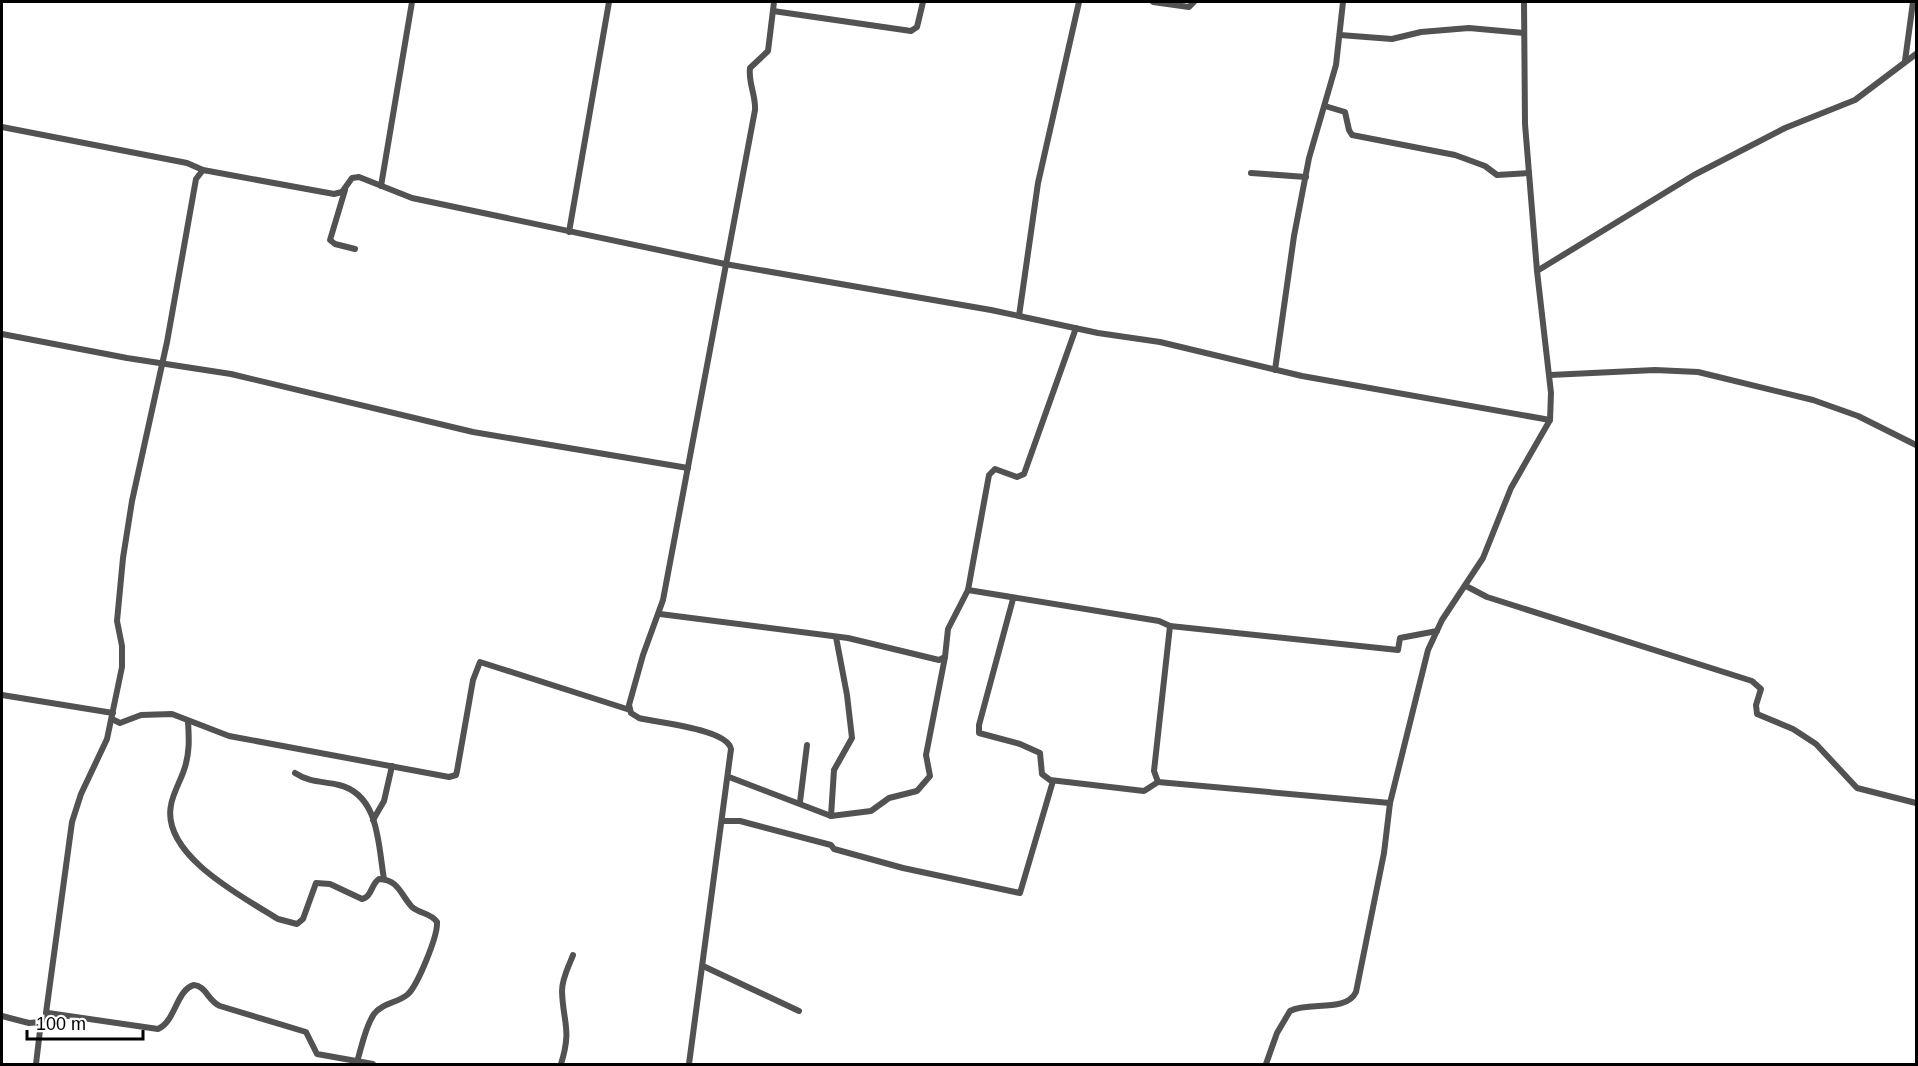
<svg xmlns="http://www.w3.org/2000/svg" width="1918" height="1066" viewBox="0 0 1918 1066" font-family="Arial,sans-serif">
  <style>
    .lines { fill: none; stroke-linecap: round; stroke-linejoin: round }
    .street { stroke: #525252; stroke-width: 6 }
  </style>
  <rect width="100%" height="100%" fill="#fff"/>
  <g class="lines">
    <g class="street">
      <polyline points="1153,2 1189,7 1194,2"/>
      <polyline points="773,11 911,31 917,27 923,2"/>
      <polyline points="1340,35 1392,39 1421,32 1469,28 1524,33"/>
      <polyline points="1905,61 1913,2"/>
      <polyline points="1325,106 1345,112 1349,130 1352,135 1455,155 1485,166 1497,175 1529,173"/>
      <polyline points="2,127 187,163 203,170"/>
      <polyline points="1251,173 1306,177"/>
      <polyline points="381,186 412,2"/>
      <polyline points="345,190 330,240 335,244 355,249"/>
      <polyline points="569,232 609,2"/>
      <polyline points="1537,271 1694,175 1785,128 1855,100 1916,54"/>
      <polyline points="1019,316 1038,183 1079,2"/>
      <polyline points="1076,328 1024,474 1017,477 995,469 989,475 968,590 1159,621 1170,626 1154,771 1158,782 1390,803"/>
      <polyline points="2,334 127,358 231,374 473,432 688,468"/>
      <polyline points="1275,370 1294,236 1309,158 1336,65 1343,2"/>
      <polyline points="1550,375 1655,370 1698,372 1813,400 1858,416 1916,445"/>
      <polyline points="1466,586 1487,597 1752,681 1761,689 1756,705 1757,714 1793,729 1816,744 1857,788 1916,803"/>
      <polyline points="1013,599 979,725 979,733 1020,744 1040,753 1042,774 1050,780 1144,791 1158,782"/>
      <polyline points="660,614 848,638 939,660 945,657 948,629 968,590"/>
      <polyline points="1170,626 1398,650 1400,638 1437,631"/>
      <polyline points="2,695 113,713"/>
      <polyline points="112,719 120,723 141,715 172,714 229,736 449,777 456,775 457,771 473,680 480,662 630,710"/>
      <path d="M188,721C189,738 190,753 184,770C180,782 173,793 171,805C161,855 243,897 278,919L297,924L303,919L316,883L330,884L362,899C372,897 371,884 379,879C399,880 400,894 412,907C420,914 431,913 437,922C438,936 417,987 407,995C397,1003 382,1003 374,1014C365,1027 362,1046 357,1062"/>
      <path d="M295,773C310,783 323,781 339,785C380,795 378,846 384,879"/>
      <polyline points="729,777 831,816 871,811 889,798 917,791 930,776 926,755 945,657"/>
      <polyline points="800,802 807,745"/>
      <polyline points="831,816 834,770 852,738 847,695 836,637"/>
      <polyline points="373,820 384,801 392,766"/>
      <polyline points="723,821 740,821 831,845 834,849 903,868 1020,893 1053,781"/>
      <polyline points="703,966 799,1011"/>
      <polyline points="46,1013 72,822 81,794 107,739 122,667 122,646 117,621 123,558 132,501 167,342 196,179 203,170 334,194 342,192 352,178 359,177 412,198 725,264 991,310 1098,333 1160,342 1302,376 1550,420"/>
      <path d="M2,1016L29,1023L41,1022L48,1013L158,1029C176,1021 176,990 194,985C206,986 208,1001 220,1006L306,1032L317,1054L373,1064"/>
      <polyline points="36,1064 41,1022"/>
      <path d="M561,1064C572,1029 563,1023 562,991C562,978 569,966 573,955"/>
      <path d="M689,1064L731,749C727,729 658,723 639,718L631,713L629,705L643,655L663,600L755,110C756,95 748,83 750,68L768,51L774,2"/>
      <path d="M1266,1064L1277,1033L1290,1011C1309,1001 1346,1013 1356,992L1384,853L1390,803L1428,650L1442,620L1483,558L1511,488L1550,420L1551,393L1537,271L1525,124L1524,2"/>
    </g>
  </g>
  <rect width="1918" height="1066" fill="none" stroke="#000000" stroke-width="6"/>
  <path d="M27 1030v9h116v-9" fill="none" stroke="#000000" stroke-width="3"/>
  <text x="36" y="1030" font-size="18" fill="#000000" stroke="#ffffff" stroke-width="4.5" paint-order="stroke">100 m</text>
</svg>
